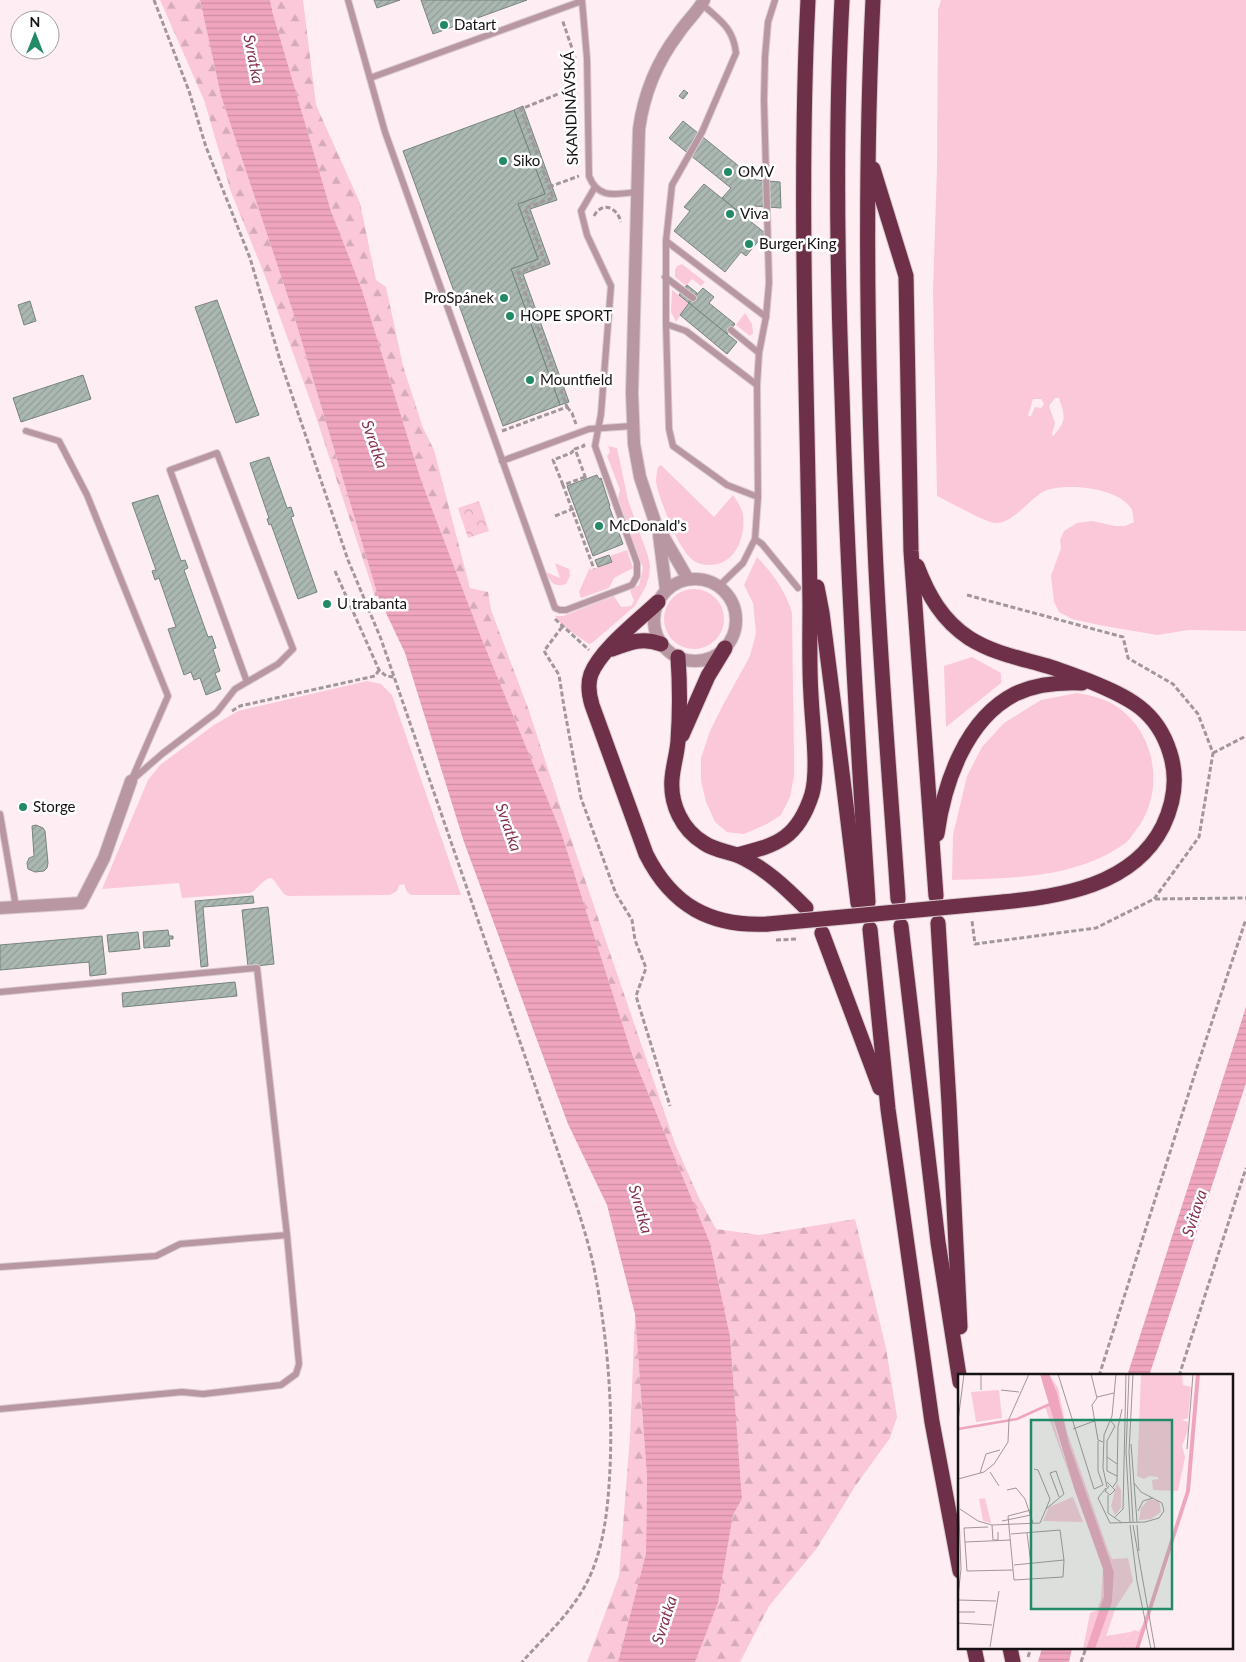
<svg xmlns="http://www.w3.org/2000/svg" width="1246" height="1662" viewBox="0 0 1246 1662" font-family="Lato,sans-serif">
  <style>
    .grass { fill: #fbc8d9; fill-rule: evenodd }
    .forest { fill: url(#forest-firs) }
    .park { fill: url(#park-crowns) }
    .water { fill: url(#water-rules) }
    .building { fill: url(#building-hatch); stroke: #77847e }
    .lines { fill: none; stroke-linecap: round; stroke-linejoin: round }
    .service-casing { stroke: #d9cbcf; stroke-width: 8 }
    .minor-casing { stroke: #d9cbcf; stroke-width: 14 }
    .motorway-casing { stroke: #d9cbcf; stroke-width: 17 }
    .path { stroke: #a2979a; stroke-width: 3; stroke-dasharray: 5 2.5; stroke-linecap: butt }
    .service { stroke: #b897a2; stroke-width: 6 }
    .minor { stroke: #b897a2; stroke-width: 12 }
    .motorway { stroke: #6e2f48; stroke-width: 15 }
    .motorway-bridge-casing { stroke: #d9cbcf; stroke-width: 17; stroke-linecap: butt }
    .motorway-bridge { stroke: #6e2f48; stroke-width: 15 }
    .poi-dot { fill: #228a67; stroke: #fff; stroke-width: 2 }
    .labels { text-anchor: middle; stroke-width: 5; stroke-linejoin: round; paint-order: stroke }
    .poi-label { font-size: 15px; fill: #161112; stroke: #fff; text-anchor: start }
    .street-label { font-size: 15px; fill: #161112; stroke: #fff }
    .water-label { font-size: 16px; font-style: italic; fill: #863054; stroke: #fff }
    .inset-river { fill: none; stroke: #efa5be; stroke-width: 2.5 }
    .inset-road { fill: none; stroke: #a19699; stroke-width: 1 }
    .view { fill: #228a67; fill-opacity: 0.15; stroke: #228a67; stroke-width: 2.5 }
    .inset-edge { fill: none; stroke: #161112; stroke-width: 2.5 }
  </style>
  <defs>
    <pattern id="forest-firs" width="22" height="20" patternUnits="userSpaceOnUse" patternTransform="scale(1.25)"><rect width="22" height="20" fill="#fbc8d9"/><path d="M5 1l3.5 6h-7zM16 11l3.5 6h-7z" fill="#d6abb9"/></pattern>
    <pattern id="park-crowns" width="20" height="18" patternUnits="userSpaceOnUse" patternTransform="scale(1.25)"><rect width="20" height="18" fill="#fbc8d9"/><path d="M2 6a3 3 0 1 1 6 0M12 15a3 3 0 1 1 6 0" fill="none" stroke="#d6abb9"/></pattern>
    <pattern id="water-rules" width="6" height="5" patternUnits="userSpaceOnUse" patternTransform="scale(1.25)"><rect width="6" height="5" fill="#efa5be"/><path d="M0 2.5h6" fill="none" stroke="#cc8da2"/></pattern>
    <pattern id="building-hatch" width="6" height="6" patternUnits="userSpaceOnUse" patternTransform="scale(1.25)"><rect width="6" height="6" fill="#aab8b1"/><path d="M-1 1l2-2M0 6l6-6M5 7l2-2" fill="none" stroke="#929d97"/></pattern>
  </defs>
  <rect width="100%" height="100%" fill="#feeef3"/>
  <g class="grass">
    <path d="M941,0H1246V631L1189,630L1157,635L1099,625L1072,619L1059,612L1054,602L1051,576L1061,548L1060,540L1064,531L1077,523L1092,521L1115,526H1125L1134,522C1133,519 1133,513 1132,510C1121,488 1068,483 1047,490C1031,496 1015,523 996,523C988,524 948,501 937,496L933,290L937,169L938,10ZM1055,398H1059C1065,416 1067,421 1053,436L1052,434L1055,423L1049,406ZM1033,399H1041L1044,404L1041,408L1035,407L1031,416H1028Z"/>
    <polygon points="682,264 705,282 701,286 692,279 686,286 675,277 675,270 677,266"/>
    <polygon points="672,290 689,303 676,322 671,312"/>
    <polygon points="745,313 752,324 753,333 750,336 736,325"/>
    <polygon points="608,446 617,448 628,500 648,556 650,566 649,576 646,586 635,606 592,643 589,644 563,626 555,616 563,616 614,596 621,607 631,606 634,601 630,590 639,585 643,568 618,498 620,490 607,456 610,452"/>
    <path d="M661,465L714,517L733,495C737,501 742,508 743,515C746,538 734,566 709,565C704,565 699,564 694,561C682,552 674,532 668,519C664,507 658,494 656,482C656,477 657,472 658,467Z"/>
    <polygon points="627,550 633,568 614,578 609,588 581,598 579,592 590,567 591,570 611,562 610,556"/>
    <path d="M757,557C773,574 786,591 792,613L794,758V776L790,797L781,815L767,824L744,834L727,832L715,822L706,802L701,781V758L710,731L723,705L750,656L756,633L753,603L744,585Z"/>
    <path d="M555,563L569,569L570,576L566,584C554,588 550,582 546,572L560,578Z"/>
    <circle cx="694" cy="619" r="30"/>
    <polygon points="972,657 1001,673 1001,683 946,727 944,666"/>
    <path d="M367,681L381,684L392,695L461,895H411L407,892L404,884L399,885L397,891L390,895L288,896L284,894L272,878C263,878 259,889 250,893L182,898L179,883L102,889L148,780L160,765L214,725L238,711Z"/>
    <path d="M1077,693C1095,696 1111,700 1125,713C1158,742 1163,796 1136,830C1132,835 1129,841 1124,844C1075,879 1010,878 952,880L953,835L967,776L982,747L1004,723L1041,700Z"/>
  </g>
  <g class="forest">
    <polygon points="160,0 200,0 221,96 292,309 378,596 375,596 314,411 265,276 231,192 204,100"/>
    <polygon points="270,0 303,0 316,105 360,203 376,280 386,287 403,366 423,428 434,450 470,588 488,592 491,610 528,708 569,833 676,1146 699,1198 716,1229 759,1235 855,1219 886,1348 897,1417 890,1438 856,1485 817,1548 769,1606 740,1662 695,1662 718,1603 733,1515 742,1499 730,1336 710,1243 632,1054 561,832 481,637 421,480 362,290 331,211 273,14"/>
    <polygon points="635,1314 647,1477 646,1553 618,1662 587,1662 619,1576 630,1437"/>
  </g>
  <polygon class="park" points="479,501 489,531 468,538 458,508"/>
  <g class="water">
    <polygon points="200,0 270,0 273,14 331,211 362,290 421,480 481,637 561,832 632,1054 710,1243 730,1336 742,1499 733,1515 718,1603 695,1662 618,1662 646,1553 647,1477 635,1314 607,1205 568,1124 464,842 405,653 378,596 292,309 221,96"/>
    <polygon points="1246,1007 1246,1083 1149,1376 1127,1376"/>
    <polygon points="1042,1648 1072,1648 1069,1662 1038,1662"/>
  </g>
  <g class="building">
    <polygon points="374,0 400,0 377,8"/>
    <polygon points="421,0 527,0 433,34"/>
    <polygon points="684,90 688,93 683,99 679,96"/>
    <polygon points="523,106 557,200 530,209 550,264 523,274 569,402 560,405 511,269 538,259 518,204 545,194 514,110"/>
    <polygon points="514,110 545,194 518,204 538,259 511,269 560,405 503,426 403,151"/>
    <polygon points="683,121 756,180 780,182 781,208 754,206 745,217 722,198 731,188 669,138"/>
    <polygon points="704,184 765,233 746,256 741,252 725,272 674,231 690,211 684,207"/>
    <polygon points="687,285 697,293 689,303 679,295"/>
    <polygon points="703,288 714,297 709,303 735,324 727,334 689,303"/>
    <polygon points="217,300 259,415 236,423 195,307"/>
    <polygon points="30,301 36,321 24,325 18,305"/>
    <polygon points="689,303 737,342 727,354 680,315"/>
    <polygon points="83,375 91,399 21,422 13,398"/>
    <polygon points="269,457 287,508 291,507 294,516 291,517 317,592 298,599 271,524 269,525 267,519 269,518 250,463"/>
    <polygon points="597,475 599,479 601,478 610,506 609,506 623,544 593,556 567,486"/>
    <polygon points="158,495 181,561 185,560 188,568 184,570 208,637 212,636 216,648 213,649 220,671 215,673 221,689 206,695 200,678 194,680 191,672 184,675 168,629 176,627 159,578 155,580 152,571 156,570 132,503"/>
    <polygon points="609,555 612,562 598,567 595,560"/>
    <polygon points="36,825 43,828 45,831 48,863 47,868 44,871 35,872 28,869 27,863 29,858 34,856 32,826"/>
    <polygon points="253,896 254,903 203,907 208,966 201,967 195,901"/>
    <polygon points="268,907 274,964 248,967 242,910"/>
    <polygon points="168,930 169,936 173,936 173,939 169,939 170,946 144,948 143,932"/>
    <polygon points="138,932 140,949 109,952 107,935"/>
    <polygon points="102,936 106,974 90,976 89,962 0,970 0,945"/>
    <polygon points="235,982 237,996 123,1007 122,993"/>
  </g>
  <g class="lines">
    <defs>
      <g id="service">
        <polyline points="348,0 385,132 555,608 560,610 566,610 632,585 637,576 637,563 595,446 601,414 611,286 587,235 581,211 595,187"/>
        <path d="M582,0L587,59L589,176C598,200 617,194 637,192"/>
        <path d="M702,4C720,21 733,27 736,53L702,132L672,185L666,241V324L686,331L757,385"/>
        <polyline points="370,78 582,1"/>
        <polyline points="666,241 766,317"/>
        <polyline points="665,277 693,298"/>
        <polyline points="666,324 669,429 673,446 727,485 758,497"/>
        <polyline points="731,330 759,353"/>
        <polyline points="26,431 59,441 87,495 168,696 131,781 162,754 217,712 235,689 278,664 293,649 217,453 170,470 247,682"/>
        <polyline points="502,461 589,429 632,426"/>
        <polyline points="755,539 762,544 798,588"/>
        <polyline points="719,586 743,563 755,539 758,497 757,385 759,353 766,317 769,283 764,100 765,57 768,22 775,0"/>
        <polyline points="0,814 16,907"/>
        <polyline points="0,992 257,968 287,1235 180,1244 156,1256 0,1267"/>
        <polyline points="0,1409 182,1392 203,1394 281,1385 296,1374 299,1364 287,1235"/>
      </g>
      <g id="minor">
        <polyline points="659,535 666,590"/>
        <circle cx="695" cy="620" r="41"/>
        <path d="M688,579L655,522L640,477L634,444L632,393L639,129C644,93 656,63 678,34C686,22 697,12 704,0"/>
        <polyline points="0,908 81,903 104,858 131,781"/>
      </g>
      <g id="motorway">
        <path d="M842,0C835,131 837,263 842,395C847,564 857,733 868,902"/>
        <path d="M873,0C864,182 867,365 875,547C880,665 890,782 898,899"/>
        <polyline points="873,169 906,276 911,551 936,896"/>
        <path d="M917,566C928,595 942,620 969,638C991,652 1015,657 1040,664C1056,668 1073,675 1089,681C1128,697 1157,710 1170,753C1178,778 1174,803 1163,826C1133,886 1061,896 1003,902"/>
        <polyline points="817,587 822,613 835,715 858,903"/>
        <path d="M658,602C638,621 601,649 591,674C587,685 589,695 592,705L646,854C672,906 711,927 768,924"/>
        <path d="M612,649C630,642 643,637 661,644"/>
        <path d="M678,657C680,685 680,713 678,741C677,754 673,766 672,779C670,804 682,830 704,843C714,850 726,851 737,855C764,867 785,887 806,908"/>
        <polyline points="682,735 708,676 725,648"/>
        <path d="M937,834C944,783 966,719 1015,694C1036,684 1059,682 1082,683"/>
        <path d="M737,855C778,845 798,838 812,794C819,769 812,723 811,695C809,665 810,635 810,605C808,403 798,202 808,0"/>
        <polyline points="938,923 949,1103 960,1327"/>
        <polyline points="901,926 938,1242 960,1382"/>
        <polyline points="870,929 888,1109 932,1422 960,1571"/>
        <polyline points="822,933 880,1088"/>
        <polyline points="974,1648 977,1662"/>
        <polyline points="1010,1648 1013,1662"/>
      </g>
    </defs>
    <use href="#service" class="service-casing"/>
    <use href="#minor" class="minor-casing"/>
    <use href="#motorway" class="motorway-casing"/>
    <g class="path">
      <path d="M154,0L189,91L206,147L250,258L280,360L348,560L381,639L578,1210C584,1229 590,1249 594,1268C607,1334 613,1402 610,1469C608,1506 605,1542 590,1576C574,1611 547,1634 522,1662"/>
      <polyline points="549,187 579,176"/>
      <path d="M594,216C602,201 617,207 621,222"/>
      <polyline points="567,407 572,413 576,424"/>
      <polyline points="502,431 567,407 518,273 545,262 525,208 553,198 521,109 568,90 575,57 562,19"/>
      <polyline points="583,444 584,446 575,449 586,479"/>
      <polyline points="585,477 563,485 594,569"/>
      <polyline points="563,485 553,460 571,453 575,449"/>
      <polyline points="555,516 575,508"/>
      <polyline points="335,571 379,670 386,676 394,677"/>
      <polyline points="967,595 1123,637 1128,658 1173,684 1198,714 1213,753 1199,837 1154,899 1096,928 975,944 972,921 974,921"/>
      <polyline points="555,619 589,650"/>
      <polyline points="562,627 544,651 559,675 564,707 581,798 616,894 632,920 635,940 646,968 636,996 670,1106"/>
      <polyline points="232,711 240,706 375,676 379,670"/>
      <polyline points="1213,753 1246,736"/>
      <polyline points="1155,899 1246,898"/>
      <polyline points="776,940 798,939"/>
      <polyline points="1099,1376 1198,1064 1246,919"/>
      <polyline points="1179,1376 1246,1168"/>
      <polyline points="1028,1657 1031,1648"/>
      <polyline points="1081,1662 1086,1648"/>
    </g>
    <use href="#service" class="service"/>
    <use href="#minor" class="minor"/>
    <use href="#motorway" class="motorway"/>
    <defs>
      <polyline id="motorway-bridge" points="768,924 1003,902"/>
    </defs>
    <use href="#motorway-bridge" class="motorway-bridge-casing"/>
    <use href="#motorway-bridge" class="motorway-bridge"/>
  </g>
  <g class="poi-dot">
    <circle cx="444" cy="25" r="5"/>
    <circle cx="503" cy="161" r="5"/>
    <circle cx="728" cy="172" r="5"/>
    <circle cx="730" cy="214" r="5"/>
    <circle cx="749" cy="244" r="5"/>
    <circle cx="504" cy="298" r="5"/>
    <circle cx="510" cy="316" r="5"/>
    <circle cx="530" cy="380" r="5"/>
    <circle cx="599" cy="526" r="5"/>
    <circle cx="327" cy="604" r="5"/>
    <circle cx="23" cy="807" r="5"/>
  </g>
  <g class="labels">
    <g class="poi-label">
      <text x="454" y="30">Datart</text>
      <text x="513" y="166">Siko</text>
      <text x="738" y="177">OMV</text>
      <text x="740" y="219">Viva</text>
      <text x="759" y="249">Burger King</text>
      <text x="494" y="303" text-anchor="end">ProSpánek</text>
      <text x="520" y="321">HOPE SPORT</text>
      <text x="540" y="385">Mountfield</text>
      <text x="609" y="531">McDonald's</text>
      <text x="337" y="609">U trabanta</text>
      <text x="33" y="812">Storge</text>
    </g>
    <g class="street-label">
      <text transform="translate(571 108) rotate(-92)" y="5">SKANDINÁVSKÁ</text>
    </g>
    <g class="water-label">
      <text transform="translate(254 59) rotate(79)" y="6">Svratka</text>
      <text transform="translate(375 444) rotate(71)" y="6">Svratka</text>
      <text transform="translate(509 827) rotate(71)" y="6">Svratka</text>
      <text transform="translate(641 1209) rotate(74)" y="6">Svratka</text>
      <text transform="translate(1194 1213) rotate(-72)" y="6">Svitava</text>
      <text transform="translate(664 1620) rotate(-72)" y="6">Svratka</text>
    </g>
  </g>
  <g transform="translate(958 1374)">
    <rect width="275" height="275" fill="#feeef3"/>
    <path d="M183,0H224L225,11L233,13L230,44L224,46L230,48V56L224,72L227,83L220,117L195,116L194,106L201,105L200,103L192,102L186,105L179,102ZM159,109L163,116V134L157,141L153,132ZM115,123L125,148L85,147L91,133ZM191,125L201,127L203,138L193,145L181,146L183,134ZM185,250L177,275H161L172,258L178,256L180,258Z" fill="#fbc8d9"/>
    <path d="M91,0L100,14L109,58L150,176L154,185L170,184L175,207L158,233L148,262L172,258L161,275H137L154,228L156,198L111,70ZM92,31L98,57L116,114L87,33ZM145,195L146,222L128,275H125L132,239L139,236L143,225Z" fill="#fbc8d9"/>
    <path d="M27,124L33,149L25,147L21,125Z" fill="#fbc8d9"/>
    <path d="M41,16L44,44L18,48L13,18Z" fill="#fbc8d9"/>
    <path d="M82,0H91L99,19L111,70L156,198L154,228L137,275H128L146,222L145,195L116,114ZM238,0H242L232,117L181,275H177L228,117Z" fill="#efa5be"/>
    <path class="inset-river" d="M0,55L59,45L92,30"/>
    <path class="inset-road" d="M23,0V16M100,0L136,115L145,111L140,97V67M133,0L139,24M171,0L168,78L172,148M175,0L171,78L175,148M43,16L61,18M139,23L156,19M139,24L134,31L140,66L145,68M0,47L6,0M153,47L157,52L149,67V83L159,90M115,55L139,46M173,70L179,148M229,75L235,0M149,83V97L159,102M76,95L80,96L92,125L88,135L106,120L98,97L92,99L101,123M32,98L41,112M22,99L28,80L42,76M0,105L26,98L36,90L50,68L51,45L71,0M149,108L157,116L152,121L147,117L151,112M149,113L145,94L146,61L154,42L158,0M155,113L159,107L160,53L164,35M0,114L3,195L0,223M148,114L140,124L152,149L187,148L201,144L206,137L204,129L183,118L176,109M49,116L58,114L67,125L75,149M150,121V139L164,149M2,135L20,147L34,151L82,149L88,135M73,136L50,142L56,206L105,203L106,186M180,137L185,127L195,124M157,143L165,135L168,0M44,147L73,141M34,151L35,166H40V158M172,151L179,207L193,275M175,151L197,275M179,151L181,177M30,153L6,154L9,197L55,196M69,159L73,190M53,160L102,156L106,186L56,191M7,168L53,166M0,226L38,227M0,238H17M0,249L34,251M32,273L41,217"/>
    <path class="view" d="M73,46H214V235H73Z"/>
    <rect width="275" height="275" class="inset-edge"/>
  </g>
  <g transform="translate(35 35)"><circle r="24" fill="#ffffff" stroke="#a2a0a0"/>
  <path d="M0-4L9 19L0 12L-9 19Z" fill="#228a67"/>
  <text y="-8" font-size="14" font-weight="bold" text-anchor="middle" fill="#161112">N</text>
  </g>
</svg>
